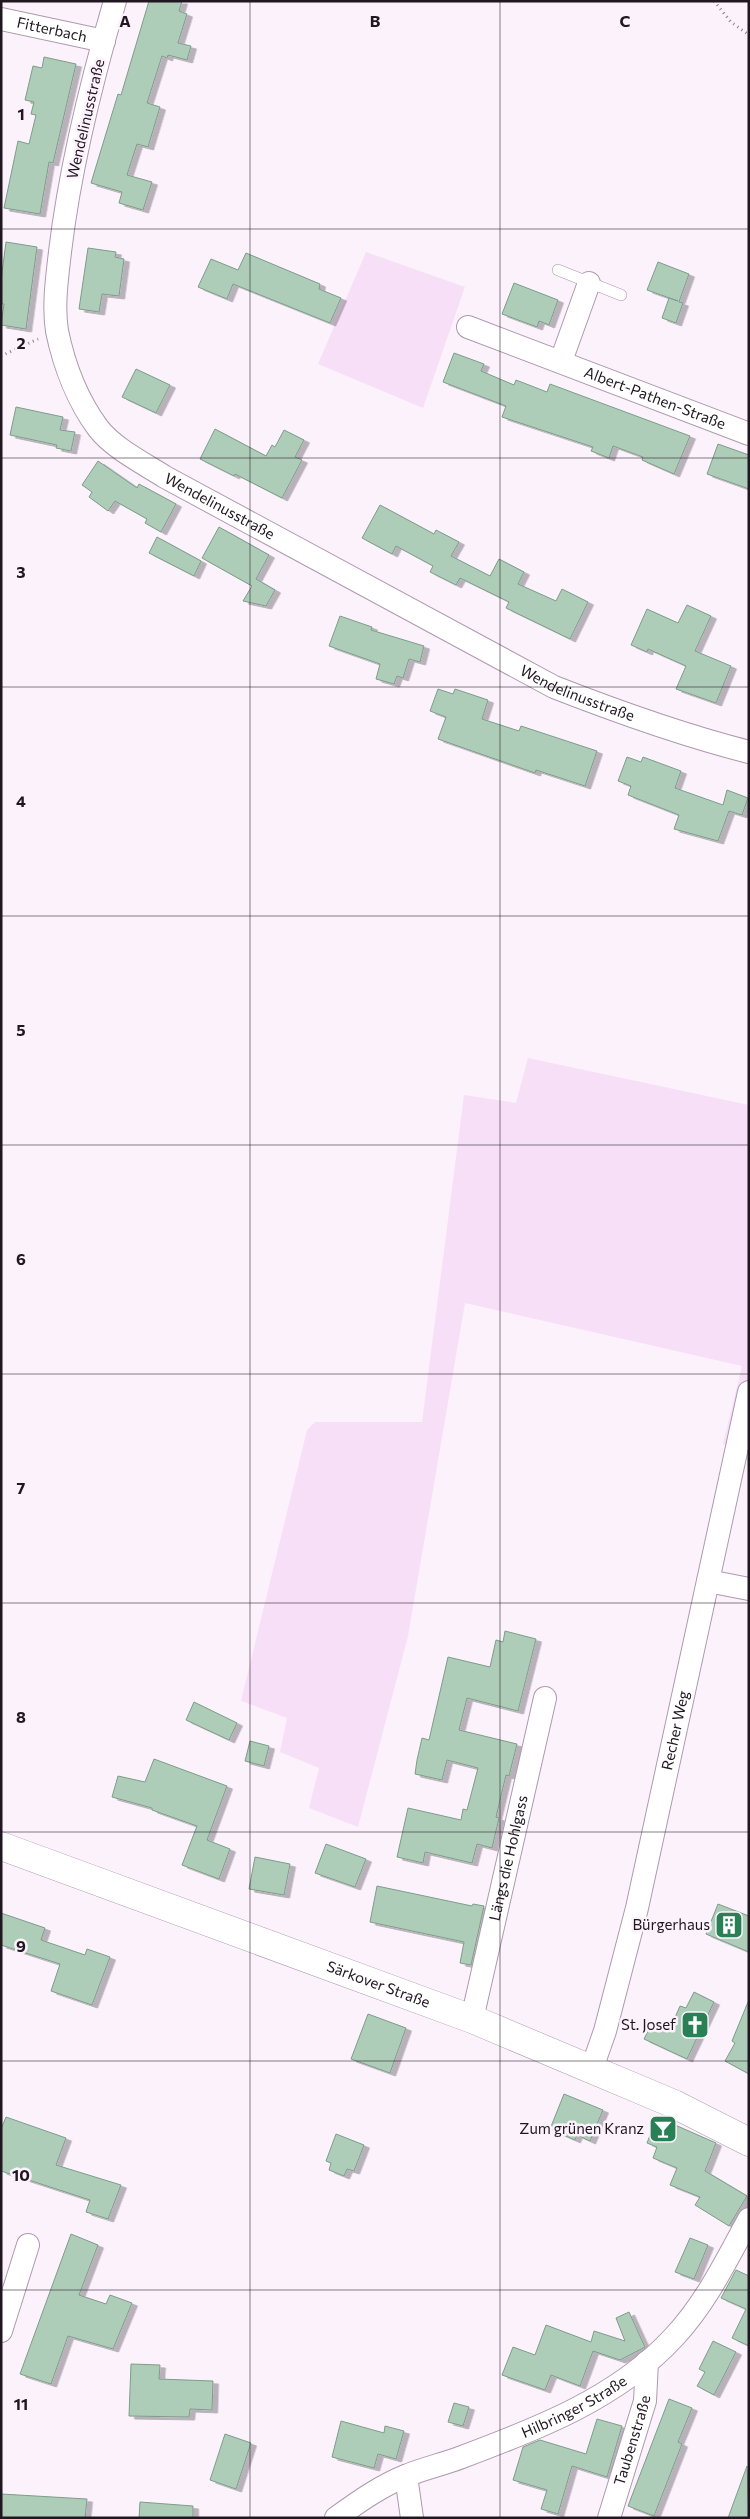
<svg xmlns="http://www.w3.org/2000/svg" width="750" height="2519" viewBox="0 0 750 2519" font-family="Commissioner,sans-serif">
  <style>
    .green { fill: #f7dff8 }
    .building { fill: #adcdb8; stroke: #7e9c89; filter: url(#shadow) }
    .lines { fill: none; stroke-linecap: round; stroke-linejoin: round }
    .lane-casing { stroke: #af98b1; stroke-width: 12 }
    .street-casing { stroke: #af98b1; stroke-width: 24 }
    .secondary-casing { stroke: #af98b1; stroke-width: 29 }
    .path { stroke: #8a808a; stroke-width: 3; stroke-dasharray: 1 4; stroke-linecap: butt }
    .lane { stroke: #fff; stroke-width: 11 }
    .street { stroke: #fff; stroke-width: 22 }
    .secondary { stroke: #fff; stroke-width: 28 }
    .grid { fill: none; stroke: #201721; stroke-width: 1; stroke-opacity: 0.55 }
    .labels { text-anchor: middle; stroke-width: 5; stroke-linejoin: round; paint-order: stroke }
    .street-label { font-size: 15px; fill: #201721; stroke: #fcf2fc }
    .poi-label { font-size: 15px; fill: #201721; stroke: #fcf2fc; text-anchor: end }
    .grid-label { font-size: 16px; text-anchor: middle; font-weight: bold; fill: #201721; stroke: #fcf2fc; stroke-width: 5; stroke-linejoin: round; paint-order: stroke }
  </style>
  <defs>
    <filter id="shadow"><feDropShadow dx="5.5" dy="3" stdDeviation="0" flood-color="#0004"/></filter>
  </defs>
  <rect width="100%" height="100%" fill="#fcf2fc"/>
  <g class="green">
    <polygon points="366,252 465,287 423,408 318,364"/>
    <polygon points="528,1058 749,1105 749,1450 723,1444 742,1366 465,1303 408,1636 358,1827 309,1808 319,1768 280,1752 287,1718 241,1701 307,1430 315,1422 422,1422 464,1095 516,1103"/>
  </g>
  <g class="building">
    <polygon points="149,1 182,1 179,11 187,14 178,43 191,46 187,60 168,55 167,58 162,56 147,103 160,107 148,147 137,144 127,175 152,182 143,210 119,203 122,192 91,183 118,94 121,95"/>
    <polygon points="44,57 76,64 53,163 49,162 40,214 4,208 18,141 29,144 36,115 31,114 34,102 25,100 33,66 42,68"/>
    <polygon points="6,242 37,247 26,329 1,325 4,304 1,304 1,280"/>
    <polygon points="88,248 116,252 115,257 124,259 119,296 102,294 99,312 79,309"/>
    <polygon points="246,253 320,284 319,289 341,298 330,323 233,284 227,299 198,287 211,259 238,270"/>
    <polygon points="658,262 689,274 679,302 683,303 676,323 662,318 669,298 678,301 647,290"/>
    <polygon points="514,283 558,300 549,325 539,321 537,327 502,314"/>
    <polygon points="454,353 484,364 481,371 514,385 516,380 547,392 550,384 690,436 674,474 642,460 643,457 613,446 609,458 591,451 593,447 502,417 506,406 443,382"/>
    <polygon points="136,369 170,385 156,413 122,397"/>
    <polygon points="16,407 63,417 60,430 75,432 71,451 56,448 57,445 10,435"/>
    <polygon points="215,429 266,456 272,445 275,447 284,430 304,440 295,457 302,460 282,498 235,474 234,476 200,459"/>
    <polygon points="718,444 749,455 749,489 707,474"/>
    <polygon points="98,461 137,488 139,484 176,504 161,532 145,523 147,519 115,501 108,511 89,497 92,492 82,485"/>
    <polygon points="380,505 434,534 436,530 459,542 451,556 490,576 499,559 524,572 518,584 556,601 562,589 588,602 570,639 506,608 509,602 460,578 456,585 430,572 433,566 396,546 392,554 362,538"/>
    <polygon points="219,527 269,555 256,579 275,590 266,606 243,601 252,586 202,558"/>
    <polygon points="157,537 201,561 194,576 149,553"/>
    <polygon points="687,605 711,616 695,651 731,666 716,703 676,689 686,666 648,649 647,652 631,645 647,609 678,623"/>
    <polygon points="340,616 372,627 371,630 424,646 420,662 409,659 403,678 397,676 394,684 376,679 380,664 329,646"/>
    <polygon points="438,689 453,694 455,689 488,700 482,719 519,731 521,726 597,751 585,786 536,770 535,773 438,739 446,717 430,711"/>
    <polygon points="627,757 641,762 643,757 681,771 675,788 723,805 727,790 748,798 742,815 729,811 718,841 674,829 679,815 628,795 631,786 618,781"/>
    <polygon points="505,1631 536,1639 518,1711 467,1698 459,1730 517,1744 509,1776 506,1775 496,1817 499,1818 492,1848 477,1844 472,1863 425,1852 423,1863 397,1857 408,1808 461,1820 463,1809 467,1810 478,1768 447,1760 442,1780 415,1774 417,1760 422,1738 429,1740 448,1657 490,1667 496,1640 503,1642"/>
    <polygon points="194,1702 237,1723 229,1740 186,1720"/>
    <polygon points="250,1741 269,1746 264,1766 245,1761"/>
    <polygon points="154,1759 227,1786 207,1840 230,1849 219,1879 182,1865 197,1826 152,1810 152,1808 112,1797 118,1776 145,1782"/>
    <polygon points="326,1844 366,1859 355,1887 315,1873"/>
    <polygon points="255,1857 290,1864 284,1895 249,1889"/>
    <polygon points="377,1886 472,1906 473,1904 484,1906 471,1965 460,1963 464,1942 370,1922"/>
    <polygon points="718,1904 749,1916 749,1952 706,1934"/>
    <polygon points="1,1913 45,1928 41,1940 85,1955 87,1949 110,1957 92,2005 51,1991 60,1964 1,1945"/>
    <polygon points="694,1992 714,2002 687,2059 644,2039 652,2023 669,2031 680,2006 686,2008"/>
    <polygon points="748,2002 749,2003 749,2074 725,2061 735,2043 732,2041"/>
    <polygon points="368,2014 406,2028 390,2073 351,2059"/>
    <polygon points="564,2094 603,2110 590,2141 577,2135 575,2140 550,2129"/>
    <polygon points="6,2117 66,2138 56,2165 121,2185 108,2219 86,2212 90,2200 1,2171 1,2129"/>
    <polygon points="657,2117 716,2143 705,2171 747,2196 729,2226 695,2205 700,2197 670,2185 677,2168 653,2158 657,2147 647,2143"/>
    <polygon points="336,2134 364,2145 354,2171 347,2169 344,2176 329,2170 331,2163 326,2161"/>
    <polygon points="71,2234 98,2245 79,2295 106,2304 110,2295 132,2303 113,2349 68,2336 51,2384 20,2374"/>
    <polygon points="690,2238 708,2245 694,2279 675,2272"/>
    <polygon points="736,2270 749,2276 749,2346 732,2338 746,2309 721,2298"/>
    <polygon points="629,2312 645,2347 620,2360 593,2351 580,2386 551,2375 545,2390 502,2375 513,2347 535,2355 546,2325 591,2342 594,2331 625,2341 616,2318"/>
    <polygon points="713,2341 736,2352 714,2395 697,2386 705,2372 699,2369"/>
    <polygon points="131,2364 160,2365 159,2379 213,2381 212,2410 190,2409 189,2417 129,2416"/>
    <polygon points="669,2399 692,2408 678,2442 682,2444 654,2516 628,2506"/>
    <polygon points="454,2403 469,2407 463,2426 448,2422"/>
    <polygon points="597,2419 622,2426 607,2477 572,2466 558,2514 541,2509 547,2490 513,2480 523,2447 540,2440 586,2454"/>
    <polygon points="341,2421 384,2433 385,2426 404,2431 396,2459 378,2454 374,2468 332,2457"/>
    <polygon points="225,2434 251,2443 236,2489 210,2480"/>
    <polygon points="747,2466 749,2518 728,2518"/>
    <polygon points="1,2494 87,2499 85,2518 1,2518"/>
    <polygon points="140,2502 193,2506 193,2518 139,2518"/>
  </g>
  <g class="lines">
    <defs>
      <polyline id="lane" points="558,270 621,295"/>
      <g id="street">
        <path id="s1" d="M115,1C91,83 70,167 60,252C57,278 53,306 57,331C64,365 78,401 98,428C113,448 145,464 165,477L554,687C618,712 682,735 749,752"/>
        <path id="s2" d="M1,19L104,41"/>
        <path id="s3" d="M468,327L749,434"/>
        <polyline points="561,361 589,283"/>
        <polyline points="708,1581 749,1589"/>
        <path id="s4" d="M472,2019L545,1698"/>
        <path id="s5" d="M592,2068L605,2031L637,1908L749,1392"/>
        <polyline points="1,2331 28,2245"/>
        <polyline points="406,2476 412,2518"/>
        <path id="s6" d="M336,2518C358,2502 382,2485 408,2475C425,2468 444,2464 462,2457C537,2429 618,2398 674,2337C706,2303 727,2259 749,2219"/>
        <path id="s7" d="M609,2518L645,2401L647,2362"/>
      </g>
      <g id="secondary">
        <path id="s8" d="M1,1846L472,2019L674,2104L749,2142"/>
      </g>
    </defs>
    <use href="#lane" class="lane-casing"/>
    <use href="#street" class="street-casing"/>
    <use href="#secondary" class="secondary-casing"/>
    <g class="path">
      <polyline points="714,1 731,22 749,35"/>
      <polyline points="1,356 38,339"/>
    </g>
    <use href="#lane" class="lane"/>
    <use href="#street" class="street"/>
    <use href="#secondary" class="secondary"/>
  </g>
  <path class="grid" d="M250,1V2518M500,1V2518M1,229H749M1,458H749M1,687H749M1,916H749M1,1145H749M1,1374H749M1,1603H749M1,1832H749M1,2061H749M1,2290H749"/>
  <defs>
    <symbol id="building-square" viewBox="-11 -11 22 22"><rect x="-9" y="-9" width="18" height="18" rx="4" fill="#298054" stroke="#fcf2fc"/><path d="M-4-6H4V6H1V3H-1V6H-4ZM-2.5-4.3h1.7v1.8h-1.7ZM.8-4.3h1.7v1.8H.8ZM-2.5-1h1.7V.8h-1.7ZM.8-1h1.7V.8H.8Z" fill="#fff"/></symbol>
    <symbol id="church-square" viewBox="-11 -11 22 22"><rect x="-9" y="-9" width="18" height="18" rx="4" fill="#298054" stroke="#fcf2fc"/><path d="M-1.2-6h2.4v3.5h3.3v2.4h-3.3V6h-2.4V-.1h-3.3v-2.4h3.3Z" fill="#fff"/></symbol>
    <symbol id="bar-square" viewBox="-11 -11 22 22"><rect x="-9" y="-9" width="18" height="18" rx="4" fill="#298054" stroke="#fcf2fc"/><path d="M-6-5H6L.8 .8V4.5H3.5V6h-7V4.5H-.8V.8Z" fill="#fff"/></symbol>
  </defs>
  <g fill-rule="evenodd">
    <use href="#building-square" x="713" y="1909" width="32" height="32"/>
    <use href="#church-square" x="679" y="2009" width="32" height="32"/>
    <use href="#bar-square" x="647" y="2113" width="32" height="32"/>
  </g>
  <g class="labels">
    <g class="street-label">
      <text dy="5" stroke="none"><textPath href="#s2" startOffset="52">Fitterbach</textPath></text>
      <text transform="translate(86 119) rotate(-77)" y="5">Wendelinusstraße</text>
      <text dy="5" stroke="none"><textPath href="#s3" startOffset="200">Albert-Pathen-Straße</textPath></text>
      <text dy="5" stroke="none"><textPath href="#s1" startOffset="588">Wendelinusstraße</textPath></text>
      <text dy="5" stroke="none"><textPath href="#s1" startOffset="992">Wendelinusstraße</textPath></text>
      <text dy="5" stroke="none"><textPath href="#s5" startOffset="348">Recher Weg</textPath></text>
      <text dy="5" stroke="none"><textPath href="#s4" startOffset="165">Längs die Hohlgass</textPath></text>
      <text dy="5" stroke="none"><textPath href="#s8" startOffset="402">Särkover Straße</textPath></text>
      <text dy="5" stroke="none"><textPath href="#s6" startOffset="264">Hilbringer Straße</textPath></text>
      <text dy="5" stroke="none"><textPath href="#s7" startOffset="81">Taubenstraße</textPath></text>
    </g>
    <g class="poi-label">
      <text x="710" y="1930">Bürgerhaus</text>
      <text x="676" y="2030">St. Josef</text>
      <text x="644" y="2134">Zum grünen Kranz</text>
    </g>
  </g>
  <g class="grid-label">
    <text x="125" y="27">A</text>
    <text x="375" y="27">B</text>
    <text x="625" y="27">C</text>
    <text x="21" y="120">1</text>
    <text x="21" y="349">2</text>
    <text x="21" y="578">3</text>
    <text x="21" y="807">4</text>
    <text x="21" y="1036">5</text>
    <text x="21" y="1265">6</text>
    <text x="21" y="1494">7</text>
    <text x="21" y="1723">8</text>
    <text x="21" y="1952">9</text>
    <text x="21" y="2181">10</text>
    <text x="21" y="2410">11</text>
  </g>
  <rect width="750" height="2519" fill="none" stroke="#201721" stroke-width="5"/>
</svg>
